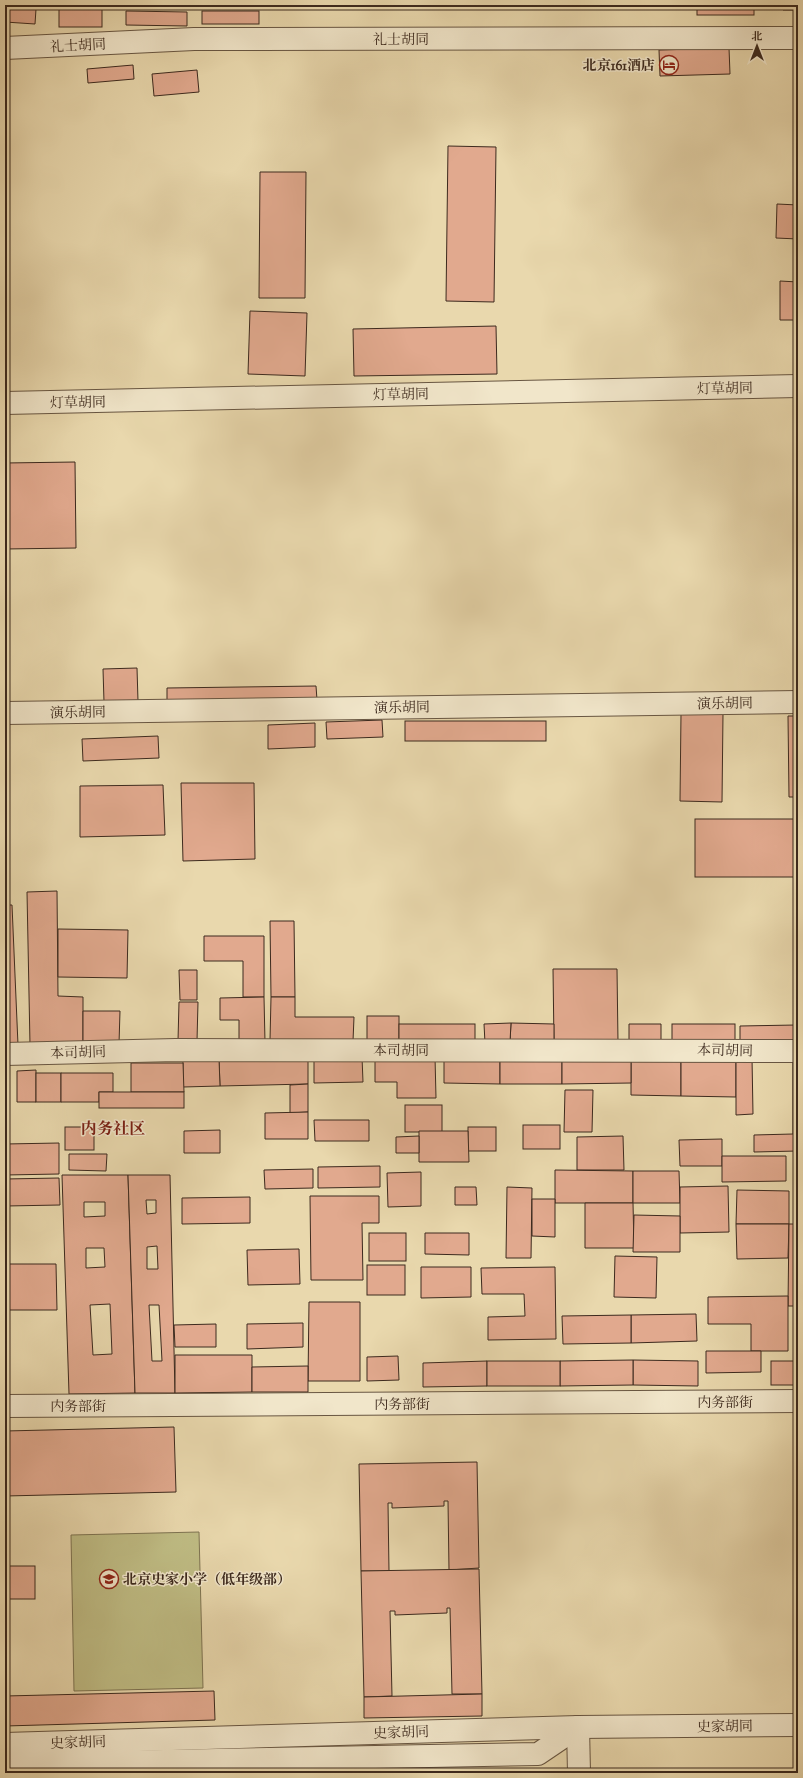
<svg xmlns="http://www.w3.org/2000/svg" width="803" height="1778" viewBox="0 0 803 1778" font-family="'Sorts Mill Goudy','Noto Serif SC',serif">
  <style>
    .green { fill: #bfbc84; stroke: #7e7351 }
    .building { fill: #e1a98e; stroke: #3d2a1e; fill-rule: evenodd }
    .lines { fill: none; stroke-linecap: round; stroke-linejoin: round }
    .minor-casing { stroke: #685642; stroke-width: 24 }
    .minor { stroke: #f1e6ca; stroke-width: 22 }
    .labels { text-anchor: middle; stroke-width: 3; stroke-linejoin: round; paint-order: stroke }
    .street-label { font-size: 14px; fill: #3d2a1e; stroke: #f1e6ca }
    .poi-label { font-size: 14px; font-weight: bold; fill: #3d2a1e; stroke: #f1e6ca; text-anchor: end }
    .quarter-label { font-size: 16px; font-weight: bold; fill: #7a1f14; stroke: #f1e6ca }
  </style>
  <rect width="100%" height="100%" fill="#e9d8ad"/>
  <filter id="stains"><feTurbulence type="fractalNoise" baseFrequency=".005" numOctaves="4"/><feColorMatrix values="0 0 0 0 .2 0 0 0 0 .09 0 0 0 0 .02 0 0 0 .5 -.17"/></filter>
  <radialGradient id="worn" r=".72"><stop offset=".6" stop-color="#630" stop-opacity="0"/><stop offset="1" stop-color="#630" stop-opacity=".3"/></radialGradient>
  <polygon class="green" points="199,1532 203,1688 74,1691 71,1535"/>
  <g class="building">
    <rect x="697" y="5" width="57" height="10"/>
    <polygon points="782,5 798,5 798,10 783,10"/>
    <rect x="59" y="6" width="43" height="21"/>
    <polygon points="5,7 36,9 35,24 5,22"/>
    <polygon points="126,11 187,12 187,26 126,25"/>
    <rect x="202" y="11" width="57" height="13"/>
    <polygon points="729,48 730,74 660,76 659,50"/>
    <polygon points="133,65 134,79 88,83 87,69"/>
    <polygon points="197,70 199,92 154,96 152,74"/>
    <polygon points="448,146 496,147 494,302 446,301"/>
    <polygon points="260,172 306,172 305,298 259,298"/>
    <polygon points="777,204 798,205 798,239 776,238"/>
    <polygon points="780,281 798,282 798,320 780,320"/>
    <polygon points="250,311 307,313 305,376 248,374"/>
    <polygon points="496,326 497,374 354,376 353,329"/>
    <polygon points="795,339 798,339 798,359 794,359"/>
    <polygon points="75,462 76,548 5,549 5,463"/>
    <polygon points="137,668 138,701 104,702 103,669"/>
    <polygon points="316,686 317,700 167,702 167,688"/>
    <polygon points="681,714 723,714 722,802 680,801"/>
    <polygon points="788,716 798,716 798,797 789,797"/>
    <polygon points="382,720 383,737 327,739 326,722"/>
    <rect x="405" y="721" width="141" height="20"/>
    <polygon points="315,723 315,747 268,749 268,725"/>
    <polygon points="158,736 159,758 83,761 82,739"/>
    <polygon points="181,783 254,783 255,859 183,861"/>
    <polygon points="163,785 165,835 80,837 80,786"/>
    <rect x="695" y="819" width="103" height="58"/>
    <polygon points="57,891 58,996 83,997 83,1044 30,1045 27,892"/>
    <polygon points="5,905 12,905 18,1045 5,1046"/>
    <polygon points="270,921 294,921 295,997 271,997"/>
    <polygon points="58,929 128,930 127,978 58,977"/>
    <polygon points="204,936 264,936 264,997 243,997 243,961 204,961"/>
    <polygon points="553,969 617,969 618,1042 554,1043"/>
    <polygon points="179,970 197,970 197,1000 180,1000"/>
    <polygon points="264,997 265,1042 239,1042 239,1020 220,1020 220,998"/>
    <polygon points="271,997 295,997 295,1017 354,1017 353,1041 270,1041"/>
    <polygon points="179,1002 198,1002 197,1041 178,1041"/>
    <polygon points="83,1011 120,1011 119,1044 83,1044"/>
    <rect x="367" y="1016" width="32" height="26"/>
    <polygon points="511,1023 554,1024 554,1043 510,1042"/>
    <polygon points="511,1023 510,1042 485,1043 484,1024"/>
    <rect x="399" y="1024" width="76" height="18"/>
    <polygon points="629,1024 661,1024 661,1043 629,1042"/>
    <rect x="672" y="1024" width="63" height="20"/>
    <polygon points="796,1025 796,1045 740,1046 740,1026"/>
    <polygon points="314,1057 362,1057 363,1082 314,1083"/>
    <polygon points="435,1057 436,1098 397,1098 397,1082 375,1082 375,1058"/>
    <polygon points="308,1058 308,1084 220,1086 219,1059"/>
    <polygon points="444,1058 500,1058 500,1084 444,1083"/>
    <polygon points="500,1058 562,1059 562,1084 500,1084"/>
    <polygon points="631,1058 681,1058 681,1096 631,1095"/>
    <polygon points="631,1058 631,1083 562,1084 562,1059"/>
    <polygon points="681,1058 736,1058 736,1097 681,1096"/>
    <polygon points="736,1058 752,1058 753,1114 736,1115"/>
    <rect x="793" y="1058" width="5" height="76"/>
    <polygon points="183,1059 219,1059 220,1086 183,1087"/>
    <polygon points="131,1063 183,1063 184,1092 131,1092"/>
    <polygon points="36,1070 36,1102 17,1102 17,1071"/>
    <rect x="36" y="1073" width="25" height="29"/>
    <polygon points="61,1073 113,1073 113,1092 99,1092 99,1102 61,1102"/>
    <polygon points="308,1084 308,1112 290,1113 290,1085"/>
    <polygon points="565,1090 593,1090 592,1132 564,1132"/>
    <rect x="99" y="1092" width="85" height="16"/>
    <rect x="405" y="1105" width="37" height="27"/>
    <polygon points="308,1112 308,1139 265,1139 265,1113"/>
    <polygon points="314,1120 369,1120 369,1141 315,1141"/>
    <rect x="523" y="1125" width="37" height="24"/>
    <rect x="65" y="1127" width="29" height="23"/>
    <rect x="468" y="1127" width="28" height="24"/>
    <polygon points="220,1130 220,1153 184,1153 184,1131"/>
    <polygon points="419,1131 468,1131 469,1162 419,1162"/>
    <polygon points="793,1134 798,1134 798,1151 754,1152 754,1135"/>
    <polygon points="419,1136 419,1153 396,1153 396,1137"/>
    <polygon points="623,1136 624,1170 577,1170 577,1137"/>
    <polygon points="722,1139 722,1166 680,1166 679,1140"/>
    <polygon points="59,1143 59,1174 5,1175 5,1144"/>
    <polygon points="69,1154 107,1154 106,1171 69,1170"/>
    <polygon points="722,1156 786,1156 786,1181 722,1182"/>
    <polygon points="380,1166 380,1187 318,1188 318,1167"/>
    <polygon points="313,1169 313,1188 265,1189 264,1170"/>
    <polygon points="555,1170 633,1171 633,1203 555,1203"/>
    <polygon points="633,1171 679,1171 680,1203 633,1203"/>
    <polygon points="421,1172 421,1206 388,1207 387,1173"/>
    <path d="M62,1175H128L135,1393L69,1394ZM84,1202H105V1216L84,1217ZM86,1248H104L105,1267L86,1268ZM110,1304L112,1354L93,1355L90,1305Z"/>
    <path d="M128,1175H170L175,1393H135ZM146,1200H156V1213L147,1214ZM157,1246L158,1269H147V1247ZM149,1305H159L162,1361H152Z"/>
    <polygon points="59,1178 60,1205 6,1206 5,1179"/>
    <polygon points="728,1186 729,1232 680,1233 680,1187"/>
    <polygon points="455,1187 476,1187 477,1205 455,1205"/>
    <polygon points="507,1187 532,1188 531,1258 506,1258"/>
    <polygon points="737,1190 789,1191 789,1224 736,1224"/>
    <polygon points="310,1196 379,1196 379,1223 362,1223 363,1280 311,1280"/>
    <polygon points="250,1197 250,1223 182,1224 182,1198"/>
    <polygon points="532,1199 555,1199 555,1237 532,1236"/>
    <polygon points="585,1203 633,1203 634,1248 585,1248"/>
    <polygon points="634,1215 680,1216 680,1252 633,1252"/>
    <polygon points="736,1224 789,1224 788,1258 737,1259"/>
    <polygon points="789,1224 798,1224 798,1306 788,1306"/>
    <rect x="369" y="1233" width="37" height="28"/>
    <polygon points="425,1233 469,1233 469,1255 425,1254"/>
    <polygon points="299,1249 300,1284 248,1285 247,1250"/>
    <polygon points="615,1256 657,1257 656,1298 614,1297"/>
    <polygon points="7,1264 56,1264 57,1310 7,1310"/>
    <rect x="367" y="1265" width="38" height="30"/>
    <polygon points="421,1267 471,1267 471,1297 421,1298"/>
    <polygon points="555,1267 556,1339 488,1340 488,1317 525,1316 524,1294 482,1294 481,1268"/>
    <polygon points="788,1296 788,1351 751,1351 751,1324 708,1324 708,1297"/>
    <polygon points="309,1302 360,1302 360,1381 308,1381"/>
    <polygon points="696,1314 697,1341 631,1343 631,1315"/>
    <polygon points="631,1315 631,1343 563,1344 562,1316"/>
    <polygon points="303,1323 303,1347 247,1349 247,1324"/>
    <polygon points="216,1324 216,1347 175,1347 174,1325"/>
    <polygon points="706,1351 761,1351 761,1372 706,1373"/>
    <polygon points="175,1355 252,1355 252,1392 175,1393"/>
    <polygon points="398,1356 399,1380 367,1381 367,1357"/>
    <polygon points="633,1360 698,1361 698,1386 633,1385"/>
    <polygon points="633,1360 633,1385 560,1386 560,1361"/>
    <polygon points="487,1361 487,1386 423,1387 423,1363"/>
    <rect x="487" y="1361" width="73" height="25"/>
    <rect x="771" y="1361" width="27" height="24"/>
    <polygon points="308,1366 308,1392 252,1392 252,1367"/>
    <polygon points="174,1427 176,1492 5,1496 5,1431"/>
    <polygon points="477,1462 479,1568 449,1570 448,1501 444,1501 444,1506 392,1508 392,1503 388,1503 389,1571 361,1571 359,1464"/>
    <rect x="5" y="1566" width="30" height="33"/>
    <polygon points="479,1569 482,1694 452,1694 450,1608 447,1608 447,1613 395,1615 395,1611 390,1611 392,1696 364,1697 361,1571"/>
    <polygon points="214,1691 215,1720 5,1726 5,1696"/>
    <polygon points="482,1694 482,1716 364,1718 364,1697"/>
  </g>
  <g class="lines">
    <defs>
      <g id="minor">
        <polyline points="5,48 194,39 798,38"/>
        <polyline points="5,403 798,386"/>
        <polyline points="5,713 798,702"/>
        <polyline points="5,1054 176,1050 798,1051"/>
        <polyline points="5,1406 798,1401"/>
        <polyline points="578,1727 579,1773"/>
        <polyline points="5,1744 578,1727 798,1725"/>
        <polyline points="5,1764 538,1754 578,1727"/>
      </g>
    </defs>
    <use href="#minor" class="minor-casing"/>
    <use href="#minor" class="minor"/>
  </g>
  <defs>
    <symbol id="hotel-ring" viewBox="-11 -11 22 22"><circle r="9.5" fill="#f1e6ca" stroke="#8f2418" stroke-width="1.5"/><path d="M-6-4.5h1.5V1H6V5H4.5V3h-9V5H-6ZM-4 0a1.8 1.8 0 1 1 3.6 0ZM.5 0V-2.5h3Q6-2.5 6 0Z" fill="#8f2418"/></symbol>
    <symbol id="school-ring" viewBox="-11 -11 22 22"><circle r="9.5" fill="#f1e6ca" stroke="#8f2418" stroke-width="1.5"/><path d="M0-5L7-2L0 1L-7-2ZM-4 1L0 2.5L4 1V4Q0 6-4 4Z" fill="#8f2418"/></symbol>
  </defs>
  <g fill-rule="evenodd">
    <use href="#hotel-ring" x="658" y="54" width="22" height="22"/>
    <use href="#school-ring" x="98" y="1568" width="22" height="22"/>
  </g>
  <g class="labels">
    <g class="street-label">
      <text x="401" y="44">礼士胡同</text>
      <text transform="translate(78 45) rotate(-3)" y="5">礼士胡同</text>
      <text transform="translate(725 388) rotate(-1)" y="5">灯草胡同</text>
      <text transform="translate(401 394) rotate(-1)" y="5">灯草胡同</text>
      <text transform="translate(78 402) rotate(-1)" y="5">灯草胡同</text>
      <text transform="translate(725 703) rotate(-1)" y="5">演乐胡同</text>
      <text transform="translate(402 707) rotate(-1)" y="5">演乐胡同</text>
      <text transform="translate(78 712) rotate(-1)" y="5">演乐胡同</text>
      <text x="401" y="1055">本司胡同</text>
      <text transform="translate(725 1050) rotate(1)" y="5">本司胡同</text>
      <text transform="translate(78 1052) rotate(-2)" y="5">本司胡同</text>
      <text x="725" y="1407">内务部街</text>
      <text x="402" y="1409">内务部街</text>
      <text x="78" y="1411">内务部街</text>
      <text transform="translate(725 1726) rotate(-1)" y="5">史家胡同</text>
      <text transform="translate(401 1732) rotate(-2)" y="5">史家胡同</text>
      <text transform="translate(78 1742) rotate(-2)" y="5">史家胡同</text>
    </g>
    <g class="poi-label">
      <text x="655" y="70">北京161酒店</text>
      <text x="123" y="1584" text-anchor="start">北京史家小学（低年级部）</text>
    </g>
    <g class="quarter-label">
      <text x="113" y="1134">内务社区</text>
    </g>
  </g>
  <rect width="803" height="1778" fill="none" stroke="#e9d8ad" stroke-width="20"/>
  <rect x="6" y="6" width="791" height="1766" fill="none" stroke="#3d2a1e" stroke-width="2"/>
  <rect x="10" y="10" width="783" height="1758" fill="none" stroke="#3d2a1e"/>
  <g transform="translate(757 46)" stroke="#f1e6ca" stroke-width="3" paint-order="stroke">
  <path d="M0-3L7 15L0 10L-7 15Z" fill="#3d2a1e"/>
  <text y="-6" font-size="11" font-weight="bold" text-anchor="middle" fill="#3d2a1e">北</text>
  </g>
  <rect width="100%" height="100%" filter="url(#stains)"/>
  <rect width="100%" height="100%" fill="url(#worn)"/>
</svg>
